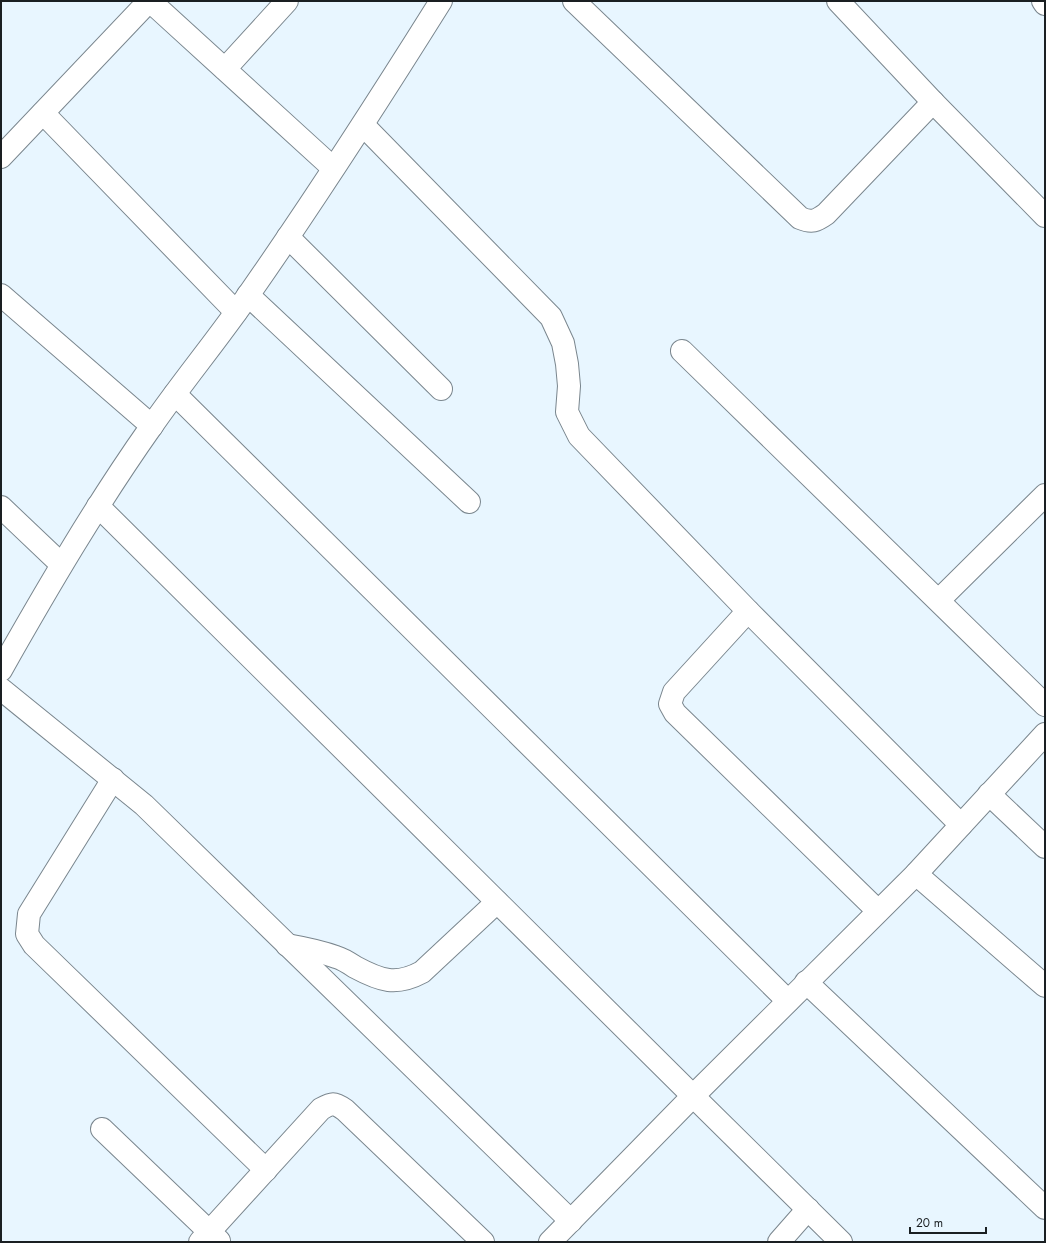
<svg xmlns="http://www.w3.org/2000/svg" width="1046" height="1243" viewBox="0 0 1046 1243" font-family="Jost,sans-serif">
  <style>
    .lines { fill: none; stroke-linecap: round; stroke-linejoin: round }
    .minor-casing { stroke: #7a868e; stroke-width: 24 }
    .minor { stroke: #fff; stroke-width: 22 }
  </style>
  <rect width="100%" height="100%" fill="#e8f6ff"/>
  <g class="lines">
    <defs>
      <g id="minor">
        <polyline points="150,1 333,168"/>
        <path d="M574,1L800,218C812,223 816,221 826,214L933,102"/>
        <polyline points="838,1 933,102 1045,216"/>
        <polyline points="1043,1 1045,4"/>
        <polyline points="225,69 287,1"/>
        <polyline points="43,113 236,312"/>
        <polyline points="363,125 551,317 563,343 567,364 569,386 567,412 579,436 748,611 961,825"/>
        <polyline points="1,157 149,1"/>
        <polyline points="288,237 441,389"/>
        <polyline points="1,295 152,426"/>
        <polyline points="248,295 469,502"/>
        <polyline points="682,351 1045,705"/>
        <polyline points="175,394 788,1001"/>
        <polyline points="98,506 693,1096 841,1242"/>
        <polyline points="1,507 61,564"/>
        <polyline points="939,600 1045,495"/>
        <polyline points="748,611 674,692 670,704 675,713 878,911"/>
        <path d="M1,670C48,587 96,505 151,427C182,382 218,339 249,294C316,198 379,100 441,1"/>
        <polyline points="1,689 144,805 571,1221"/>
        <polyline points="113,779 29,914 27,934 34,945 266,1170"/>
        <polyline points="989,794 1045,847"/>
        <polyline points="916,874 1045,986"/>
        <path d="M287,945C304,948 320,951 336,957C343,959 349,963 355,967C381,981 396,986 422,972L497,902"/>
        <polyline points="806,982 1045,1208"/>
        <polyline points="102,1129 219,1241"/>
        <path d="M200,1242L321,1109C332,1103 334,1102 345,1110L483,1242"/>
        <polyline points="550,1242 693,1096 916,874 1045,734"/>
        <polyline points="779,1242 808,1209"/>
      </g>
    </defs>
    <use href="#minor" class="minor-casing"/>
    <use href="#minor" class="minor"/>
  </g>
  <rect width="1046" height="1243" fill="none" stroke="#1a1f22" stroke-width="4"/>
  <path d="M910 1227v6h76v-6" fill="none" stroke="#1a1f22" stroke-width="2"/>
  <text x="916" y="1227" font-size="12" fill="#1a1f22" stroke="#e8f6ff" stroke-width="3" paint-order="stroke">20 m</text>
</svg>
